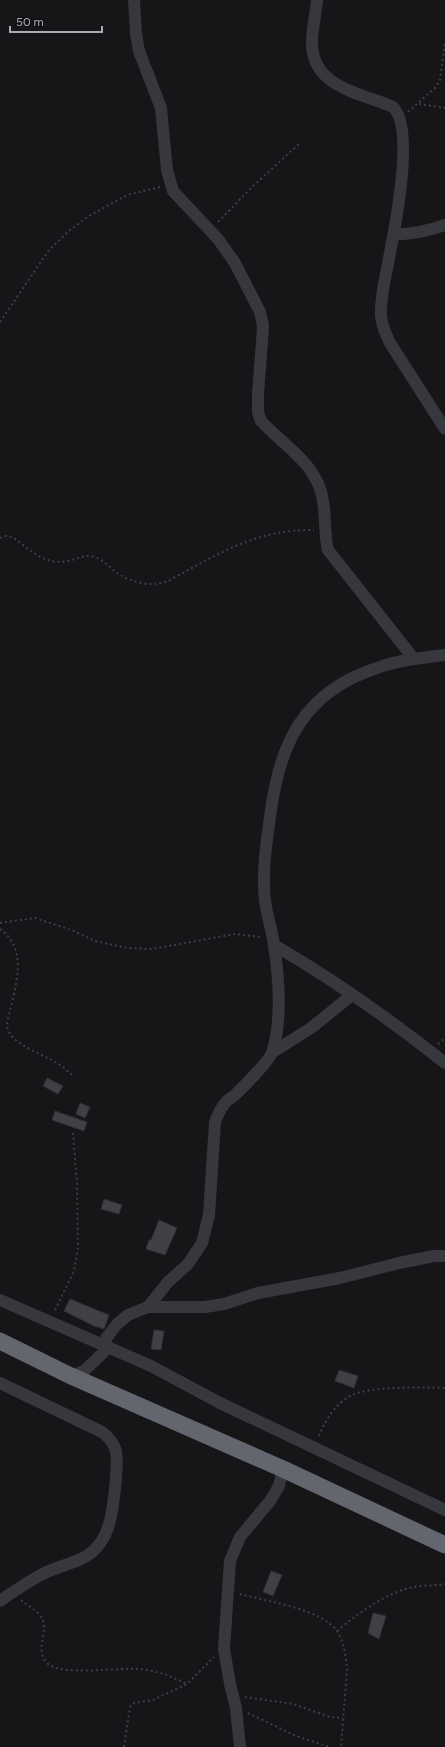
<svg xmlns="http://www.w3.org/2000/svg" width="445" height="1747" viewBox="0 0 445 1747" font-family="Figtree,sans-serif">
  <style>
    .building { fill: #404145; stroke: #303034 }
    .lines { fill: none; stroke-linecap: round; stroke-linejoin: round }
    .path { stroke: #3d3f44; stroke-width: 2; stroke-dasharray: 2 3; stroke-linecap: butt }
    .minor { stroke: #37383d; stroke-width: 12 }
    .highway { stroke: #63666e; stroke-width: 17 }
  </style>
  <rect width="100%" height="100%" fill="#161618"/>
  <g class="building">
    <polygon points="47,1078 63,1086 58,1094 43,1086"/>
    <polygon points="80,1103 90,1107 85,1118 76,1114"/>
    <polygon points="55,1111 87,1122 84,1131 52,1120"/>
    <polygon points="104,1199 122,1205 119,1214 101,1209"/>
    <polygon points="159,1220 177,1228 165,1255 146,1249 149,1240 151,1240"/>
    <polygon points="70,1299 109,1315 104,1329 94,1326 64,1311"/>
    <polygon points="154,1330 164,1331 161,1350 151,1349"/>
    <polygon points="339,1370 358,1376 354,1388 335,1381"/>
    <polygon points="271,1571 282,1575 273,1596 263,1592"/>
    <polygon points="373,1613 386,1616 379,1639 368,1633"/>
  </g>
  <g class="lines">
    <g class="path">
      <polyline points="419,104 445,108"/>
      <polyline points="408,112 436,87 440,80 445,43"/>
      <polyline points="218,222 251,188 301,142"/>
      <polyline points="0,322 49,250 70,230 89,216 127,195 160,187"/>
      <path d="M0,538L6,536L12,537C30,549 44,566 68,561C78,559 84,554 95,557C104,560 110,568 117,573C133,583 152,588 170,580C218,554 257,529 314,530"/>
      <polyline points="0,923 35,918 74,931 95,941 127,948 152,949 235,934 262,937"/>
      <path d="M0,929C28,949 16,984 10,1011C8,1018 5,1026 9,1032C16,1046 47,1056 60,1065C65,1068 68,1072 72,1075"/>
      <polyline points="438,1044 445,1038"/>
      <polyline points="55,1310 74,1271 78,1248 77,1184 73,1133"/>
      <path d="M319,1436C325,1421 335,1404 350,1396C368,1386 423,1387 445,1388"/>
      <path d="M240,1594C265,1601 322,1609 337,1631C344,1642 346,1657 347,1670L341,1747"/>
      <path d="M21,1600C28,1606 38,1611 42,1618C49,1631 34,1650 47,1663C61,1677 119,1667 140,1669C157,1671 171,1676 187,1684"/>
      <path d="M337,1631C357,1614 387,1592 414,1587C424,1585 435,1586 445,1584"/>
      <polyline points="245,1697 293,1704 330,1717 343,1718"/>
      <polyline points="248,1713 296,1736 330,1747"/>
      <polyline points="124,1747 130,1707 134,1703 153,1700 187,1684 214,1657"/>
    </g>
    <g class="minor">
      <path d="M134,0L136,34L139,51L161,108L167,170L173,191L218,239L235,263L260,312L263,325L262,342L258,393V412L261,421C284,446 318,464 323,501C326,518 324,534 328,550L414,659"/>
      <path d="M317,0C316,14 312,28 312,43C312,88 362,93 393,107C415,128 395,228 389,258C386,276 380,296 381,315C381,325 386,334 390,343L445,429"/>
      <path d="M394,234C412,235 428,231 445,225"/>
      <path d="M274,945C334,980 391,1020 445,1063"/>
      <polyline points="273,1052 311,1028 352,995"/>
      <polyline points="0,1300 151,1366 220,1403 445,1510"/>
      <path d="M148,1307L168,1282L188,1264L202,1243L209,1215L215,1122C218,1115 220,1109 225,1103C228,1099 233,1097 236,1094C244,1086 271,1060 273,1050C282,1018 279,978 274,945C272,930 267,916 265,901C262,873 266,845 270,817C279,744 303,692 377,668C398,660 422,658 445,655"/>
      <polyline points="71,1376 84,1371 108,1348 105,1340 117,1324 128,1315 148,1307 205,1307 224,1304 258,1293 340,1278 399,1263 434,1256 445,1256"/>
      <path d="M0,1383L102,1432C120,1446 117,1457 116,1478C113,1508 112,1545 81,1559C68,1565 53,1568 41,1575C27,1582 13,1592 0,1601"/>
      <polyline points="240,1747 236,1708 230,1684 224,1649 230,1561 240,1537 270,1501 279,1486 283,1469"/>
    </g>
    <polyline class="highway" points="0,1341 71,1376 283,1469 445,1545"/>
  </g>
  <path d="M10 26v6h92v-6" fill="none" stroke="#a8adb8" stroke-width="2"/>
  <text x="16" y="26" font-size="12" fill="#a8adb8" stroke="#111113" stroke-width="3" paint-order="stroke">50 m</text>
</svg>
